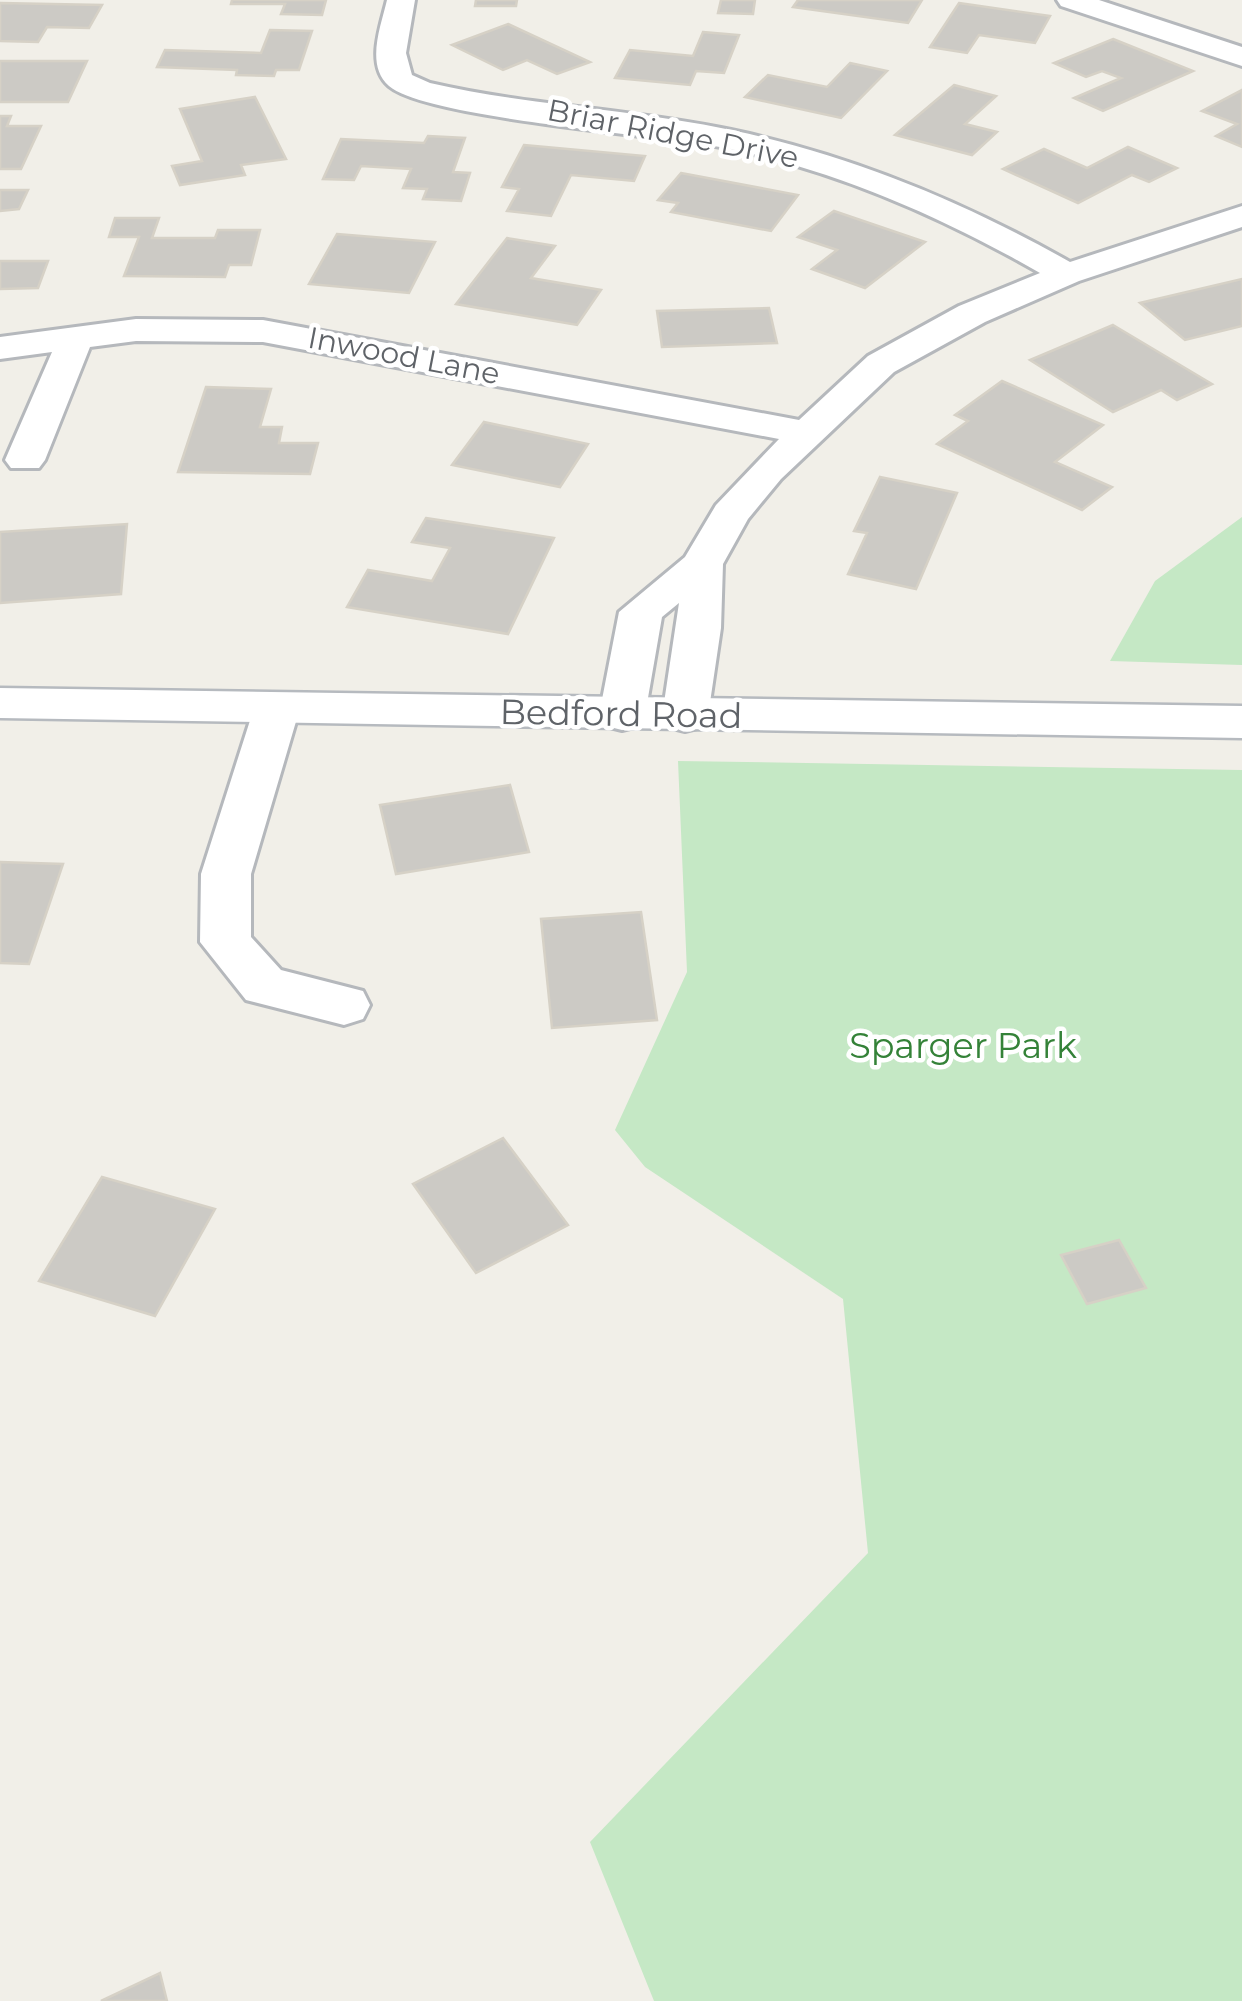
<svg xmlns="http://www.w3.org/2000/svg" width="1242" height="2001" viewBox="0 0 1242 2001" font-family="Montserrat,sans-serif">
  <style>
    .green { fill: #c5e8c5 }
    .building { fill: #cccac5; stroke: #d6d1c6; stroke-width: 2.5 }
    .lines { fill: none; stroke-linecap: round; stroke-linejoin: round }
    .street-casing { stroke: #b5b8bc; stroke-width: 6 }
    .secondary-casing { stroke: #b6babf; stroke-width: 5 }
    .street { fill: #fff; fill-rule: evenodd }
    .secondary { fill: #fff; fill-rule: evenodd }
    .labels { text-anchor: middle; stroke-width: 9; stroke-linejoin: round; paint-order: stroke }
    .far-street-label { font-size: 30px; fill: #5f6368; stroke: #fff }
    .street-label { font-size: 35px; fill: #5f6368; stroke: #fff }
    .park-label { font-size: 35px; fill: #348238; stroke: #fff }
  </style>
  <rect width="100%" height="100%" fill="#f1efe8"/>
  <g class="green">
    <polygon points="1242,517 1242,665 1110,661 1155,581"/>
    <polygon points="678,761 1242,770 1242,2001 654,2001 590,1842 868,1553 843,1299 645,1167 615,1130 687,972"/>
  </g>
  <g class="building">
    <polygon points="232,0 326,0 322,15 281,14 285,4 231,4"/>
    <polygon points="476,0 517,0 516,6 475,6"/>
    <polygon points="721,0 755,0 753,14 718,13"/>
    <polygon points="798,0 922,0 908,23 793,7"/>
    <polygon points="0,3 102,5 89,28 47,27 38,42 0,41"/>
    <polygon points="959,3 1050,16 1035,43 979,35 967,53 930,47"/>
    <polygon points="508,24 590,62 557,74 527,60 503,70 452,45"/>
    <polygon points="270,30 312,31 299,70 276,70 274,76 236,75 237,70 157,67 165,50 261,53"/>
    <polygon points="703,32 739,35 724,73 696,71 690,85 615,78 630,50 693,56"/>
    <polygon points="1113,39 1193,71 1103,111 1074,98 1121,78 1102,71 1086,77 1054,63"/>
    <polygon points="0,61 87,61 68,102 0,102"/>
    <polygon points="850,63 887,71 841,118 745,97 768,75 827,87"/>
    <polygon points="954,85 996,96 965,124 997,132 972,155 895,135"/>
    <polygon points="1242,90 1242,147 1216,136 1237,124 1202,111"/>
    <polygon points="255,97 286,159 241,165 245,175 180,185 172,166 202,161 180,109"/>
    <polygon points="0,116 11,116 7,126 41,126 21,169 0,169"/>
    <polygon points="428,136 465,138 453,172 470,173 461,201 423,199 427,189 403,188 411,169 361,166 354,180 323,179 341,139 424,143"/>
    <polygon points="524,145 645,156 634,181 571,175 551,216 507,211 519,189 502,187"/>
    <polygon points="1128,147 1177,168 1149,182 1132,175 1078,203 1003,169 1044,149 1087,168"/>
    <polygon points="681,173 798,195 771,231 671,212 678,203 658,200"/>
    <polygon points="0,190 28,190 19,209 0,211"/>
    <polygon points="834,211 925,242 865,288 812,269 837,250 798,237"/>
    <polygon points="115,218 159,218 152,238 215,238 218,230 260,230 251,265 229,265 225,277 124,276 139,237 109,237"/>
    <polygon points="337,234 435,242 409,293 309,284"/>
    <polygon points="507,238 555,246 531,278 601,290 577,325 456,304"/>
    <polygon points="0,261 48,261 38,288 0,289"/>
    <polygon points="1242,279 1242,326 1185,340 1140,303"/>
    <polygon points="769,308 777,343 662,347 657,311"/>
    <polygon points="1113,325 1212,384 1177,400 1161,390 1113,412 1030,360"/>
    <polygon points="1002,381 1103,425 1055,462 1112,487 1082,510 937,444 968,421 955,415"/>
    <polygon points="206,387 271,389 260,427 282,427 279,443 318,443 310,474 178,472"/>
    <polygon points="484,422 588,444 560,487 452,465"/>
    <polygon points="880,477 957,493 916,589 848,574 867,533 854,531"/>
    <polygon points="426,518 554,538 508,634 347,607 368,570 432,581 450,548 412,542"/>
    <polygon points="127,524 121,594 0,603 0,532"/>
    <polygon points="510,785 529,852 396,874 380,805"/>
    <polygon points="0,862 63,864 29,964 0,963"/>
    <polygon points="641,912 657,1020 552,1028 541,919"/>
    <polygon points="503,1138 568,1225 476,1273 413,1184"/>
    <polygon points="102,1177 215,1209 155,1316 39,1281"/>
    <polygon points="1119,1240 1146,1288 1087,1304 1061,1255"/>
    <polygon points="160,1973 167,2001 101,2001"/>
  </g>
  <g class="lines">
    <defs>
      <g id="street">
        <path d="M387,0H415L406,53L412,75L430,83C529,106 632,109 731,130C851,155 964,202 1070,262L1242,206V227L1079,281L985,322L894,372L781,479L748,519L723,564L721,628L708,716L701,727L685,731L669,727L662,716L679,603L662,617L645,715L638,726L622,730L606,726L599,715L619,612L685,557L716,505L779,439L263,342L136,341L90,347L45,460L39,468H11L5,460L52,352L0,359V337L136,319L263,320L799,420L868,356L959,306L1040,273C944,218 840,172 731,149C667,135 428,119 389,86C365,65 381,26 387,0Z"/>
        <polygon points="1057,0 1099,0 1242,47 1242,66 1061,6"/>
        <polygon points="277,693 293,698 300,708 251,874 251,937 281,970 363,991 370,1005 363,1019 344,1025 246,1000 200,942 201,874 254,708 261,698"/>
      </g>
      <polygon id="secondary" points="0,688 1242,706 1242,738 0,718"/>
    </defs>
    <use href="#street" class="street-casing"/>
    <use href="#secondary" class="secondary-casing"/>
    <use href="#street" class="street"/>
    <use href="#secondary" class="secondary"/>
  </g>
  <g class="labels">
    <g class="far-street-label">
      <text transform="translate(673 134) rotate(11)" y="10">Briar Ridge Drive</text>
      <text transform="translate(404 356) rotate(11)" y="10">Inwood Lane</text>
    </g>
    <g class="street-label">
      <text transform="translate(621 714) rotate(1)" y="12">Bedford Road</text>
    </g>
    <g class="park-label">
      <text x="963" y="1058">Sparger Park</text>
    </g>
  </g>
</svg>
